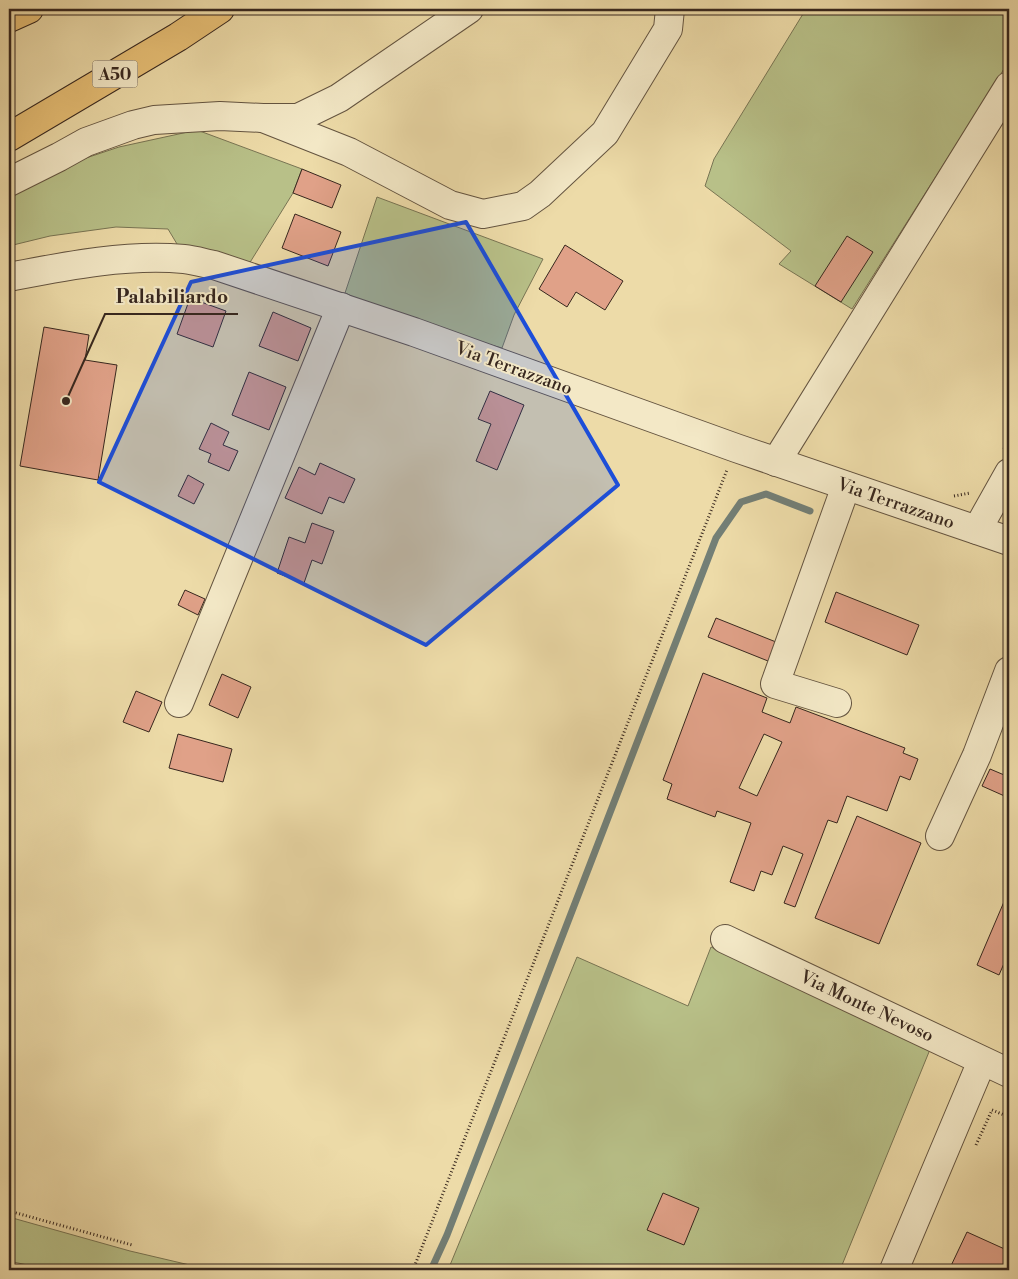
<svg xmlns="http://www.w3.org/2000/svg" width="1018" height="1279" viewBox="0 0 1018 1279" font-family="'Libre Bodoni',serif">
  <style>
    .green { fill: #b8c088; stroke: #787453 }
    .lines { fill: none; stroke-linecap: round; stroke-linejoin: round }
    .stream { stroke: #737f76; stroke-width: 7 }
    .building { fill: #e0a188; stroke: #37271e; fill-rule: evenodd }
    .minor-casing { stroke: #645440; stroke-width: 30 }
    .highway-casing { stroke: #37271e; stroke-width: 30 }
    .path { stroke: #37271e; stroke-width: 3; stroke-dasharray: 1 2.5; stroke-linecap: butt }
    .minor { stroke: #f3e8c6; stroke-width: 28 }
    .highway { stroke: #e6be74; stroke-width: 28 }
    .marked { fill: #1d4ed8; fill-opacity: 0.2; stroke: #1d4ed8; stroke-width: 4; stroke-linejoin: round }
    .labels { text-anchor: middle; stroke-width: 4; stroke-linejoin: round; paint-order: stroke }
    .shield { fill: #f3e8c6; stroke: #6f6150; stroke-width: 1 }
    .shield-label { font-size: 16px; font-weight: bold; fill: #37271e }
    .street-label { font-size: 18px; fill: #37271e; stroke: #f3e8c6 }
    .leader { fill: none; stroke: #37271e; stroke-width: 2 }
    .callout-dot { fill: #37271e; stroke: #f3e8c6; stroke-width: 2 }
    .callout-label { font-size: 19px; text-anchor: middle; font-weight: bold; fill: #37271e; stroke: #f3e8c6; stroke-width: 4; stroke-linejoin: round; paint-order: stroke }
  </style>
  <rect width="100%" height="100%" fill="#eddba8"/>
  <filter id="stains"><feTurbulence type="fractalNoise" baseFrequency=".004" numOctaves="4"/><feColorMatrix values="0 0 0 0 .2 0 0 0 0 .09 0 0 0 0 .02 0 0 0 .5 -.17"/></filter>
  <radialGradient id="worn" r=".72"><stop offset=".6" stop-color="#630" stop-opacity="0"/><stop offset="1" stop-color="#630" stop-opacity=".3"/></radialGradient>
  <g class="green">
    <polygon points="806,9 1009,9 1009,61 852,309 779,264 791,251 705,186 714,159"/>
    <polygon points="197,130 302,169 293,193 249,264 180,249 168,229 116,227 50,236 9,246 9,188 26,178 119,147"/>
    <polygon points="377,197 543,259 514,315 502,348 396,319 345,293"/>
    <polygon points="711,947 931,1047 840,1270 448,1270 577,957 688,1006"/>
    <polygon points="9,1217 130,1251 211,1270 50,1270 9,1261"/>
  </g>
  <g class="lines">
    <polyline class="stream" points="431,1270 447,1235 716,538 741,502 766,494 810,511"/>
  </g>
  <g class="building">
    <polygon points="302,169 341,185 332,208 293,193"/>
    <polygon points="295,214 341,232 328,266 282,248"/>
    <polygon points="847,236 873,252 841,302 815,286"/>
    <polygon points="565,245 623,281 605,310 576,292 567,307 539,289"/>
    <polygon points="190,298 226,311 213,347 177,334"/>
    <polygon points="273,312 311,328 298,361 259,346"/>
    <polygon points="44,327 89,335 85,360 117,365 98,480 20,466"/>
    <polygon points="249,372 286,387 269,430 232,415"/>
    <polygon points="490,391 524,405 497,470 476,461 491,424 478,419"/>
    <polygon points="211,423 229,432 223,445 238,451 229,471 208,462 211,454 199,449"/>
    <polygon points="320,463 355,479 344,503 329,497 322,514 285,498 299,467 315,475"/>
    <polygon points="188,475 204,484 194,504 178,496"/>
    <polygon points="312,523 334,531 322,564 312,560 304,583 277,573 289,537 305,543"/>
    <polygon points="185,590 205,599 198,615 178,605"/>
    <polygon points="836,592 919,625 907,655 825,622"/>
    <polygon points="716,618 781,644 773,663 708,637"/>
    <path d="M703,673L767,698L762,712L790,723L796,707L905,748L903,753L918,759L910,780L900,776L887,811L847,796L837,823L828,820L795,907L784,903L803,854L783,846L772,875L761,871L754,891L730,882L751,823L717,811L715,817L667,799L672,784L663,780ZM764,734L782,742L757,796L739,788Z"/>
    <polygon points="222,674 251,687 238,718 209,705"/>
    <polygon points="136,691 162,702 149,732 123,722"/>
    <polygon points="178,734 232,749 223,782 169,768"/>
    <polygon points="990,769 1009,777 1009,798 982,786"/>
    <polygon points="857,816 921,843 879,944 815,918"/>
    <polygon points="1009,890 1009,952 999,975 977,965"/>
    <polygon points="663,1193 699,1208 684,1245 647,1230"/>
    <polygon points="967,1232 1009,1251 1009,1270 949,1270"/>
  </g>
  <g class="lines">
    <defs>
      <g id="minor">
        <polyline points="263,118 349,152 450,205 483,214 523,206 540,194 605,133 668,29 670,9"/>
        <polyline points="9,182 59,157 86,142 133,125 154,120 220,116 263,118 298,118 339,98 469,9"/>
        <path d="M9,277C66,266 125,254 184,259C194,260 204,263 214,265L414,332L736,448L1009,541"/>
        <polyline points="776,462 1009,86"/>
        <polyline points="977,530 1009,473"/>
        <polyline points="179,703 341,307"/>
        <polyline points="837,703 775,684 846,486"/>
        <polyline points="940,836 977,755 1009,671"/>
        <polyline points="725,939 1009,1073"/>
        <polyline points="894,1270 982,1061"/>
      </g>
      <g id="highway">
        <polyline points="9,18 29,9"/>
        <polyline points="9,137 178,37 220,9"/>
      </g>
    </defs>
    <use href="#minor" class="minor-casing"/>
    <use href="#highway" class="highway-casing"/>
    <g class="path">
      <polyline points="1004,449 1009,438"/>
      <polyline points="954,496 970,493"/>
      <polyline points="976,1145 992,1110 1009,1117"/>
      <polyline points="9,1211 132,1245"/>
      <polyline points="413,1270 727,470"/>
    </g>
    <use href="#minor" class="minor"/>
    <use href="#highway" class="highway"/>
  </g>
  <path class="marked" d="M466,222L618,485L426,645L99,482L191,282Z"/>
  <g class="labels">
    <rect class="shield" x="92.5" y="60.5" width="45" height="27" rx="4"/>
    <g class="shield-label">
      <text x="115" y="80">A50</text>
    </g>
    <g class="street-label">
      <text transform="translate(514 368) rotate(20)" y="6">Via Terrazzano</text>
      <text transform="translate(896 503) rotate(19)" y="6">Via Terrazzano</text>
      <text transform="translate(867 1006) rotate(25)" y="6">Via Monte Nevoso</text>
    </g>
  </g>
  <path class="leader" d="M66 401L105 314H238"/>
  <circle class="callout-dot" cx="66" cy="401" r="5"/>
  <g class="callout-label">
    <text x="172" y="303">Palabiliardo</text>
  </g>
  <rect width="1018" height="1279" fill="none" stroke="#eddba8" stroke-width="30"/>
  <rect x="10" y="10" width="998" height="1259" fill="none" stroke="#37271e" stroke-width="2.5"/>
  <rect x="15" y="15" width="988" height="1249" fill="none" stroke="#37271e"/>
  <rect width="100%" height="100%" filter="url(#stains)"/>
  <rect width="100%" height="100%" fill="url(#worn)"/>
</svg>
